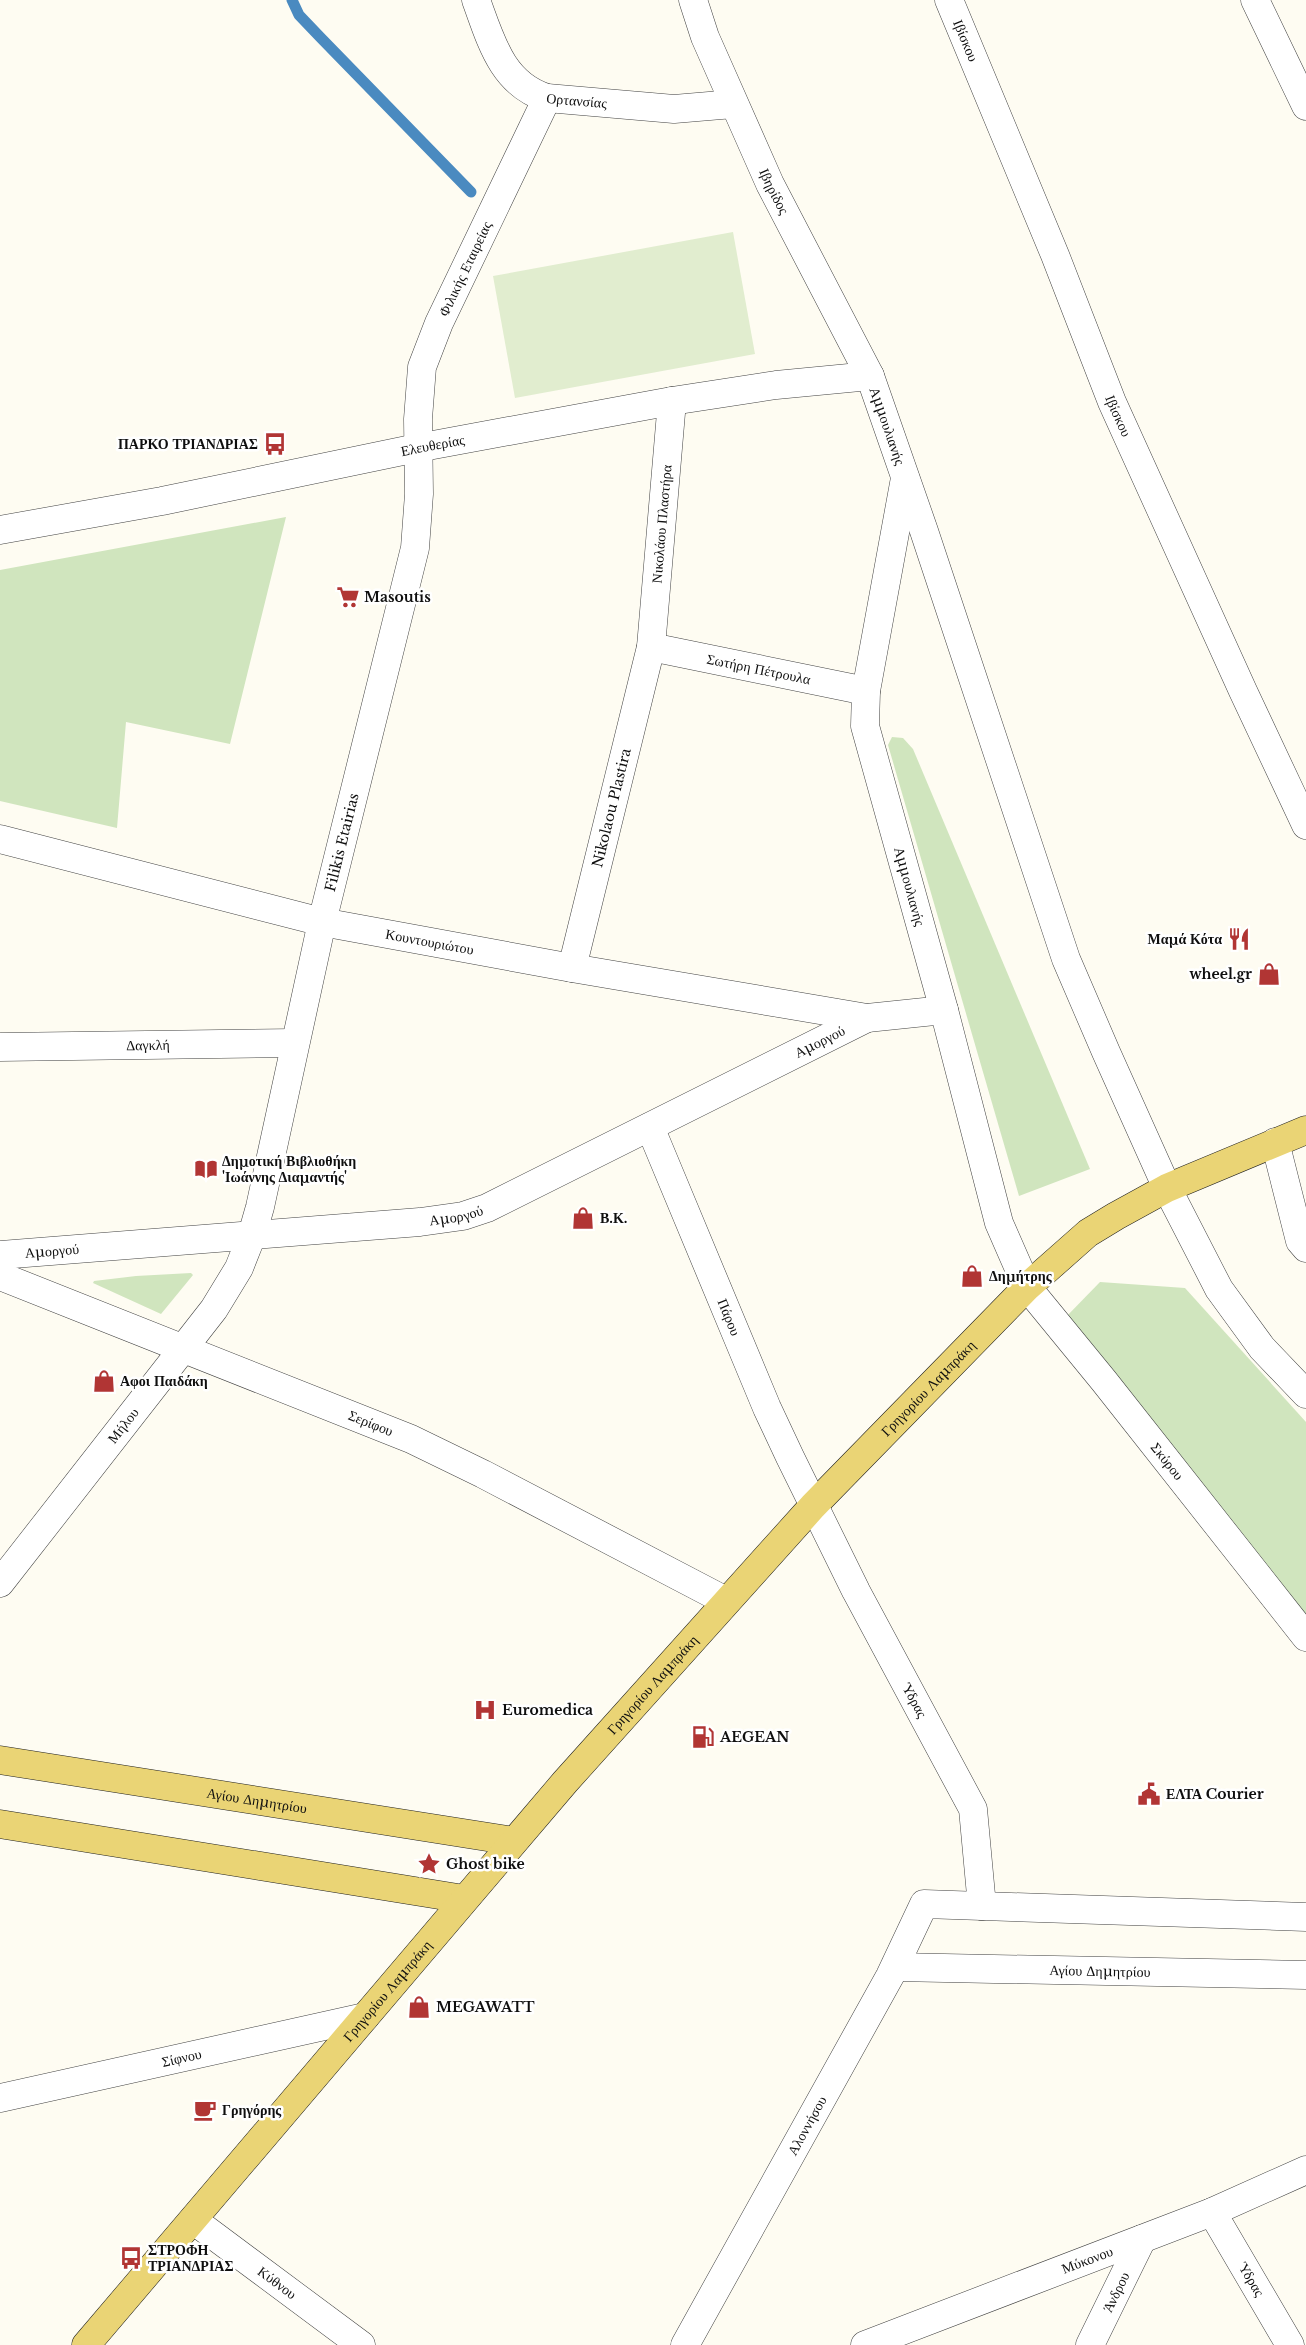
<svg xmlns="http://www.w3.org/2000/svg" width="1306" height="2345" viewBox="0 0 1306 2345" font-family="'Libre Baskerville',serif">
  <style>
    .green { fill: #d0e5be }
    .pitch { fill: #e1edcf }
    .lines { fill: none; stroke-linecap: round; stroke-linejoin: round }
    .stream { stroke: #4a8ac0; stroke-width: 11 }
    .minor-casing { stroke: #424242; stroke-width: 29 }
    .major-casing { stroke: #202020; stroke-width: 29 }
    .minor { stroke: #fff; stroke-width: 28 }
    .major { stroke: #ead475; stroke-width: 28 }
    .labels { text-anchor: middle; stroke-width: 5; stroke-linejoin: round; paint-order: stroke }
    .street-label { font-size: 14px; fill: #0f0f0f; stroke: #fff }
    .poi-label { font-size: 14px; font-weight: bold; fill: #0f0f0f; stroke: #fff; text-anchor: start }
  </style>
  <rect width="100%" height="100%" fill="#fefcf2"/>
  <g class="green">
    <polygon points="286,517 230,744 126,722 117,828 0,801 0,570"/>
    <polygon points="892,737 903,738 913,749 1090,1169 1019,1196 888,745"/>
    <polygon points="191,1273 193,1275 161,1314 93,1283 94,1281 136,1276"/>
    <polygon points="1100,1282 1185,1288 1306,1422 1306,1626 1063,1320"/>
  </g>
  <polygon class="pitch" points="733,232 755,354 515,398 493,276"/>
  <g class="lines">
    <polyline class="stream" points="292,0 299,15 320,37 471,192"/>
    <defs>
      <g id="minor">
        <path id="s1" d="M476,0C491,41 502,84 547,98L674,109L733,104"/>
        <path id="s2" d="M693,0L705,37L770,184L870,376L924,531L1066,959L1106,1052L1167,1188L1219,1289L1262,1348L1306,1394"/>
        <path id="s3" d="M949,0L1055,255L1112,402L1243,691L1306,825"/>
        <polyline points="1255,0 1306,106"/>
        <path id="s4" d="M905,478L866,691L865,726L944,1010L999,1223L1027,1287L1104,1381L1306,1637"/>
        <path id="s5" d="M0,530L162,501L417,448L672,401L776,385L870,376"/>
        <path id="s6" d="M651,647L866,691"/>
        <path id="s7" d="M0,839L322,922L572,968L867,1018L944,1010"/>
        <path id="s8" d="M572,968L651,647L672,401"/>
        <path id="s9" d="M0,1047L294,1043"/>
        <path id="s10" d="M650,1127L767,1408L790,1457L856,1591L973,1809L982,1906"/>
        <polyline points="1275,1142 1300,1241 1306,1248"/>
        <path id="s11" d="M0,1255L420,1222L463,1216L487,1208L867,1018"/>
        <path id="s12" d="M0,1276L411,1439L483,1474L726,1601"/>
        <path id="s13" d="M0,1583L214,1309L239,1268L252,1235L260,1207L322,922L415,548L419,494L418,419L422,367L439,323L547,98"/>
        <path id="s14" d="M895,1967L1306,1975"/>
        <path id="s15" d="M0,2098L365,2017"/>
        <path id="s16" d="M1212,2212L1290,2345"/>
        <path id="s17" d="M193,2220L361,2345"/>
        <path id="s18" d="M685,2345L890,1976L924,1904L1306,1917"/>
        <path id="s19" d="M865,2345L1212,2212L1306,2170"/>
        <path id="s20" d="M1090,2345L1142,2239"/>
      </g>
      <g id="major">
        <path id="s21" d="M0,1760L513,1841"/>
        <polyline points="0,1824 464,1899"/>
        <path id="s22" d="M86,2345L565,1782L813,1506L1027,1287L1088,1233L1116,1216L1167,1188L1306,1130"/>
      </g>
    </defs>
    <use href="#minor" class="minor-casing"/>
    <use href="#major" class="major-casing"/>
    <use href="#minor" class="minor"/>
    <use href="#major" class="major"/>
  </g>
  <defs>
    <symbol id="bus-bare" viewBox="-9 -9 18 18"><path d="M-5-6H5V4H4V6H2V4H-2V6H-4V4H-5ZM-3.5-4V0h7V-4ZM-3.5 1.2v1.5H-2V1.2ZM2 1.2v1.5H3.5V1.2Z" fill="#b13534" stroke="#fff" stroke-width="2.5" paint-order="stroke"/></symbol>
    <symbol id="supermarket-bare" viewBox="-9 -9 18 18"><path d="M-6-5.5h2.5l.6 2H6L4.5 2H-2.5L-4.4-4H-6ZM-1.5 3.2a1.3 1.3 0 1 0 .1 0ZM3 3.2a1.3 1.3 0 1 0 .1 0Z" fill="#b13534" stroke="#fff" stroke-width="2.5" paint-order="stroke"/></symbol>
    <symbol id="restaurant-bare" viewBox="-9 -9 18 18"><path d="M-5-6h1v4h1v-4h1v4h1v-4h1v5L-1.5 .5V6h-2V.5L-5-1ZM5-6V6H3V1.5H1.5Q1.5-4 5-6Z" fill="#b13534" stroke="#fff" stroke-width="2.5" paint-order="stroke"/></symbol>
    <symbol id="shop-bare" viewBox="-9 -9 18 18"><path d="M-5-2.5h2.3a2.7 3.5 0 0 1 5.4 0H5L5.5 6h-11ZM-1.5-2.5h3a1.5 2.3 0 0 0-3 0Z" fill="#b13534" stroke="#fff" stroke-width="2.5" paint-order="stroke"/></symbol>
    <symbol id="library-bare" viewBox="-9 -9 18 18"><path d="M-6-4Q-3-5.5-.7-3.5V5Q-3 3-6 4ZM6-4Q3-5.5 .7-3.5V5Q3 3 6 4Z" fill="#b13534" stroke="#fff" stroke-width="2.5" paint-order="stroke"/></symbol>
    <symbol id="hospital-bare" viewBox="-9 -9 18 18"><path d="M-5-5h3v3.5h4V-5h3V5h-3V1.5h-4V5h-3Z" fill="#b13534" stroke="#fff" stroke-width="2.5" paint-order="stroke"/></symbol>
    <symbol id="fuel-bare" viewBox="-9 -9 18 18"><path d="M-5.5-6h7V0h2V4h1.3V-2.5L3-4.5l.8-.8L6-3V5H2.5V1h-1V6h-7ZM-4.2-4.7v3.2H.2V-4.7Z" fill="#b13534" stroke="#fff" stroke-width="2.5" paint-order="stroke"/></symbol>
    <symbol id="civic-bare" viewBox="-9 -9 18 18"><path d="M-.6-6.5H3V-4.5H.6V-3L4-1V1h2V6H-6V1h2V-1L-.6-3ZM-1.2 2.5V6h2.4V2.5Z" fill="#b13534" stroke="#fff" stroke-width="2.5" paint-order="stroke"/></symbol>
    <symbol id="sight-bare" viewBox="-9 -9 18 18"><path d="M0-6L1.8-2.2L6-1.7L2.9 1.2L3.7 5.4L0 3.3L-3.7 5.4L-2.9 1.2L-6-1.7L-1.8-2.2Z" fill="#b13534" stroke="#fff" stroke-width="2.5" paint-order="stroke"/></symbol>
    <symbol id="cafe-bare" viewBox="-9 -9 18 18"><path d="M-5.5-4.5H6V0H3Q3 3.5 0 3.5H-2.5Q-5.5 3.5-5.5 0ZM3-3.2v2h1.7v-2ZM-6 4.5H4V6H-6Z" fill="#b13534" stroke="#fff" stroke-width="2.5" paint-order="stroke"/></symbol>
  </defs>
  <g fill-rule="evenodd">
    <use href="#bus-bare" x="259" y="428" width="32" height="32"/>
    <use href="#supermarket-bare" x="332" y="581" width="32" height="32"/>
    <use href="#restaurant-bare" x="1223" y="923" width="32" height="32"/>
    <use href="#shop-bare" x="1253" y="958" width="32" height="32"/>
    <use href="#library-bare" x="190" y="1153" width="32" height="32"/>
    <use href="#shop-bare" x="567" y="1202" width="32" height="32"/>
    <use href="#shop-bare" x="956" y="1260" width="32" height="32"/>
    <use href="#shop-bare" x="88" y="1365" width="32" height="32"/>
    <use href="#hospital-bare" x="469" y="1694" width="32" height="32"/>
    <use href="#fuel-bare" x="687" y="1721" width="32" height="32"/>
    <use href="#civic-bare" x="1133" y="1778" width="32" height="32"/>
    <use href="#sight-bare" x="413" y="1848" width="32" height="32"/>
    <use href="#shop-bare" x="403" y="1991" width="32" height="32"/>
    <use href="#cafe-bare" x="189" y="2094" width="32" height="32"/>
    <use href="#bus-bare" x="115" y="2242" width="32" height="32"/>
  </g>
  <g class="labels">
    <g class="street-label">
      <text dy="5" stroke="none"><textPath href="#s3" startOffset="44">Ιβίσκου</textPath></text>
      <text dy="5" stroke="none"><textPath href="#s1" startOffset="156">Ορτανσίας</textPath></text>
      <text dy="5" stroke="none"><textPath href="#s2" startOffset="208">Ιβηρίδος</textPath></text>
      <text dy="5" stroke="none"><textPath href="#s13" startOffset="1426">Φιλικής Εταιρείας</textPath></text>
      <text dy="5" stroke="none"><textPath href="#s3" startOffset="449">Ιβίσκου</textPath></text>
      <text dy="5" stroke="none"><textPath href="#s2" startOffset="469">Αμμουλιανής</textPath></text>
      <text dy="5" stroke="none"><textPath href="#s5" startOffset="441">Ελευθερίας</textPath></text>
      <text dy="5" stroke="none"><textPath href="#s8" startOffset="454">Νικολάου Πλαστήρα</textPath></text>
      <text dy="5" stroke="none"><textPath href="#s6" startOffset="110">Σωτήρη Πέτρουλα</textPath></text>
      <text dy="5" stroke="none"><textPath href="#s8" startOffset="165">Nikolaou Plastira</textPath></text>
      <text dy="5" stroke="none"><textPath href="#s13" startOffset="834">Filikis Etairias</textPath></text>
      <text dy="5" stroke="none"><textPath href="#s4" startOffset="418">Αμμουλιανής</textPath></text>
      <text dy="5" stroke="none"><textPath href="#s7" startOffset="442">Κουντουριώτου</textPath></text>
      <text dy="5" stroke="none"><textPath href="#s11" startOffset="862">Αμοργού</textPath></text>
      <text dy="5" stroke="none"><textPath href="#s9" startOffset="148">Δαγκλή</textPath></text>
      <text dy="5" stroke="none"><textPath href="#s11" startOffset="458">Αμοργού</textPath></text>
      <text dy="5" stroke="none"><textPath href="#s11" startOffset="52">Αμοργού</textPath></text>
      <text dy="5" stroke="none"><textPath href="#s10" startOffset="206">Πάρου</textPath></text>
      <text dy="5" stroke="none"><textPath href="#s22" startOffset="1275">Γρηγορίου Λαμπράκη</textPath></text>
      <text dy="5" stroke="none"><textPath href="#s12" startOffset="399">Σερίφου</textPath></text>
      <text dy="5" stroke="none"><textPath href="#s13" startOffset="200">Μήλου</textPath></text>
      <text dy="5" stroke="none"><textPath href="#s4" startOffset="1060">Σκύρου</textPath></text>
      <text dy="5" stroke="none"><textPath href="#s22" startOffset="870">Γρηγορίου Λαμπράκη</textPath></text>
      <text dy="5" stroke="none"><textPath href="#s10" startOffset="632">Ύδρας</textPath></text>
      <text dy="5" stroke="none"><textPath href="#s21" startOffset="260">Αγίου Δημητρίου</textPath></text>
      <text dy="5" stroke="none"><textPath href="#s14" startOffset="205">Αγίου Δημητρίου</textPath></text>
      <text dy="5" stroke="none"><textPath href="#s22" startOffset="465">Γρηγορίου Λαμπράκη</textPath></text>
      <text dy="5" stroke="none"><textPath href="#s15" startOffset="186">Σίφνου</textPath></text>
      <text dy="5" stroke="none"><textPath href="#s18" startOffset="251">Αλοννήσου</textPath></text>
      <text dy="5" stroke="none"><textPath href="#s19" startOffset="238">Μύκονου</textPath></text>
      <text dy="5" stroke="none"><textPath href="#s16" startOffset="78">Ύδρας</textPath></text>
      <text dy="5" stroke="none"><textPath href="#s17" startOffset="105">Κύθνου</textPath></text>
      <text dy="5" stroke="none"><textPath href="#s20" startOffset="59">Άνδρου</textPath></text>
    </g>
    <g class="poi-label">
      <text x="258" y="449" text-anchor="end">ΠΑΡΚΟ ΤΡΙΑΝΔΡΙΑΣ</text>
      <text x="364" y="602">Masoutis</text>
      <text x="1222" y="944" text-anchor="end">Μαμά Κότα</text>
      <text x="1252" y="979" text-anchor="end">wheel.gr</text>
      <text x="222" y="1166">Δημοτική Βιβλιοθήκη<tspan x="222" dy="16">'Ιωάννης Διαμαντής'</tspan></text>
      <text x="600" y="1223">Β.Κ.</text>
      <text x="989" y="1281">Δημήτρης</text>
      <text x="120" y="1386">Αφοι Παιδάκη</text>
      <text x="502" y="1715">Euromedica</text>
      <text x="720" y="1742">AEGEAN</text>
      <text x="1166" y="1799">ΕΛΤΑ Courier</text>
      <text x="446" y="1869">Ghost bike</text>
      <text x="436" y="2012">MEGAWATT</text>
      <text x="222" y="2115">Γρηγόρης</text>
      <text x="148" y="2255">ΣΤΡΟΦΗ<tspan x="148" dy="16">ΤΡΙΑΝΔΡΙΑΣ</tspan></text>
    </g>
  </g>
</svg>
